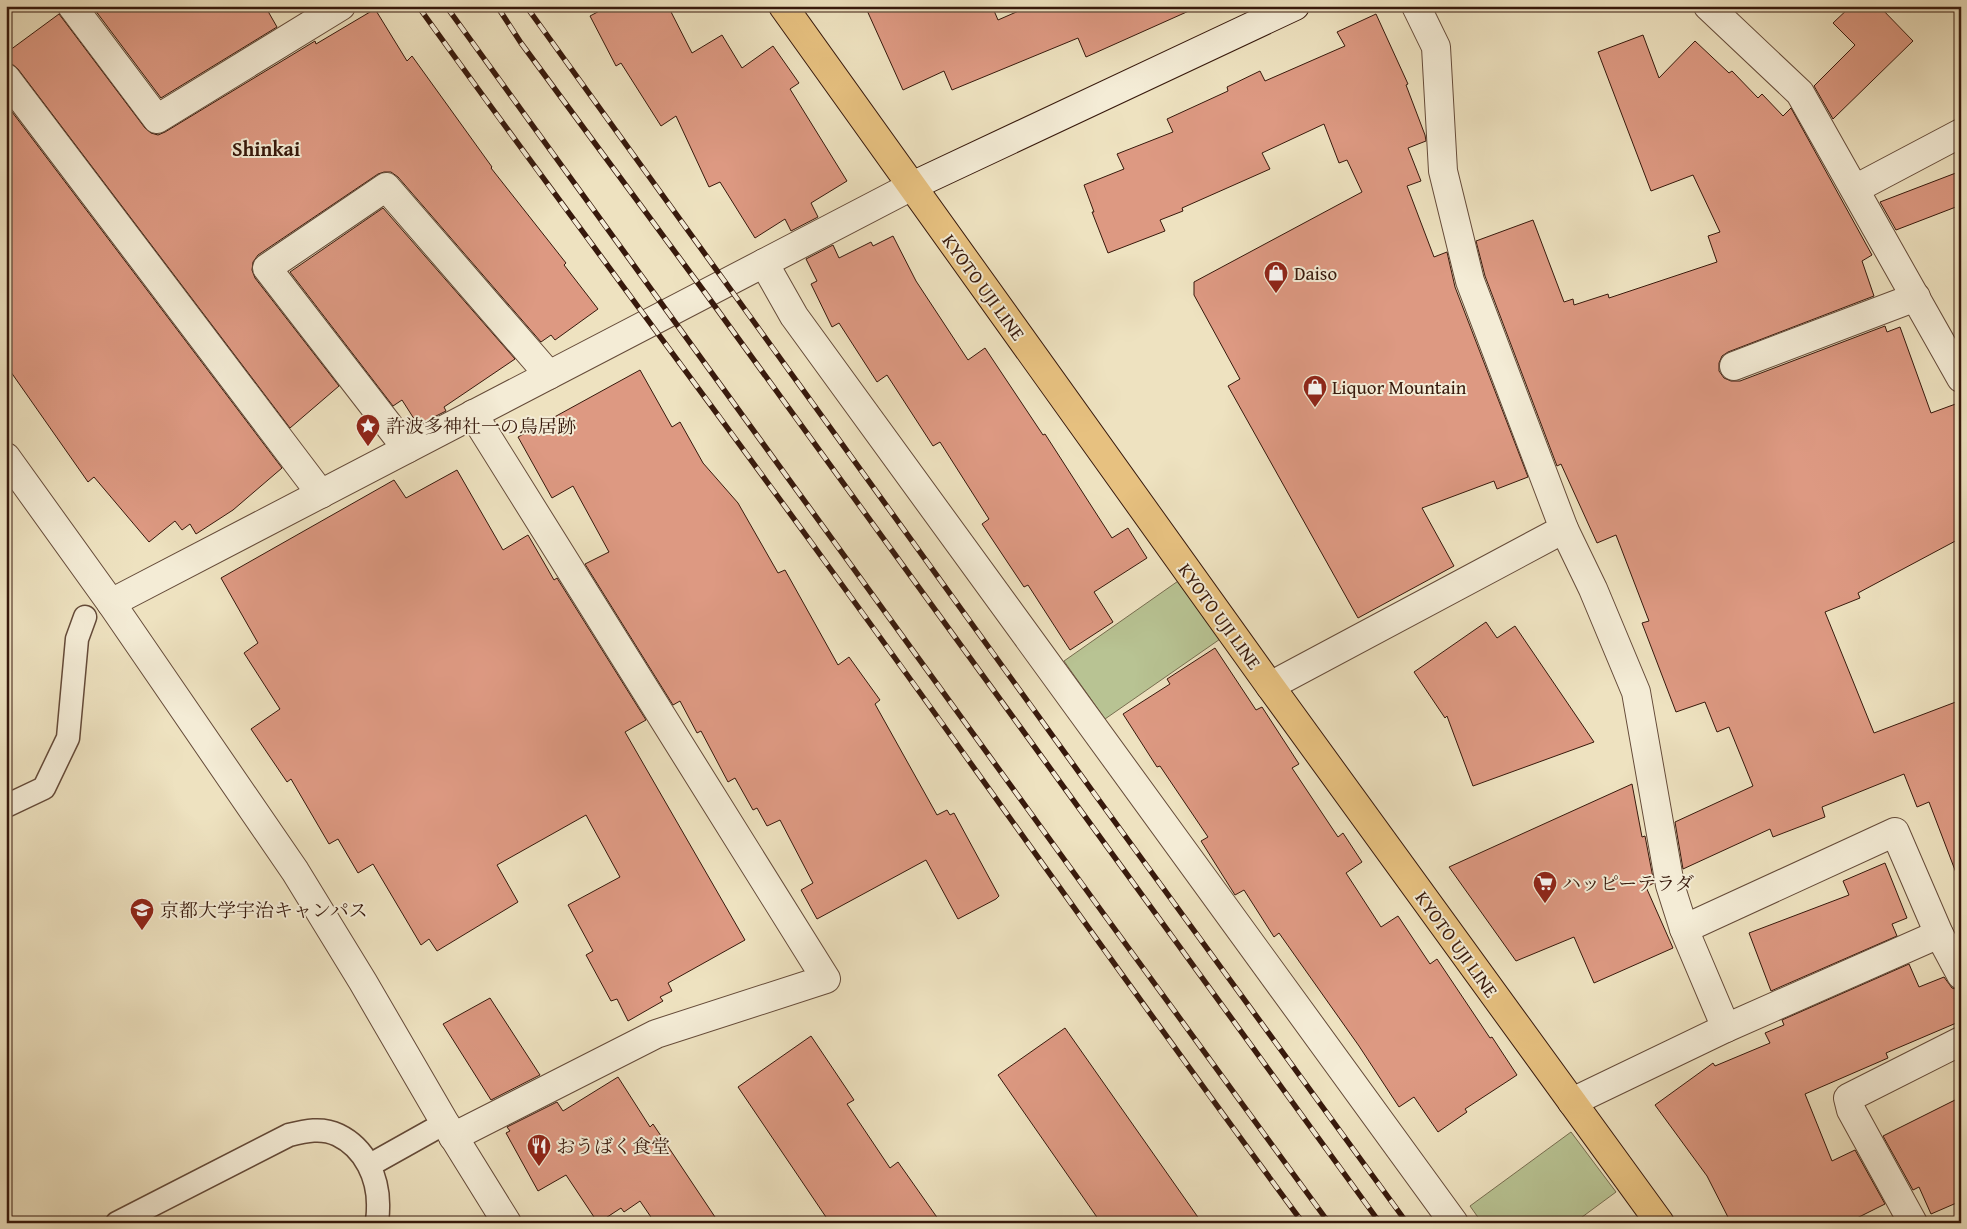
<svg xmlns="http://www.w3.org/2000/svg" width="1967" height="1229" viewBox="0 0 1967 1229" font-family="'Gentium Book Plus','Noto Serif JP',serif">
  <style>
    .green { fill: #b8c393; stroke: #786e50 }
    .building { fill: #dd9982; stroke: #37190c }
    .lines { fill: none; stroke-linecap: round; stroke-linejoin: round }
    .lane-casing { stroke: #654b39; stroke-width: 25 }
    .street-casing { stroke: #654b39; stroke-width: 30 }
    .secondary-casing { stroke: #37190c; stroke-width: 30 }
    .primary-casing { stroke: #37190c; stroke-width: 30 }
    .lane { stroke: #f4ecd6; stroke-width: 22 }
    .street { stroke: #f4ecd6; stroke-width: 28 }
    .secondary { stroke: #f4ecd6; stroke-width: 28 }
    .primary { stroke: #e7c180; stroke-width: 28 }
    .rail-casing { stroke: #37190c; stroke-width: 5.5 }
    .rail { stroke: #f4ecd6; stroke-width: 4; stroke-dasharray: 11; stroke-linecap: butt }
    .labels { text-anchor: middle; stroke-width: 4; stroke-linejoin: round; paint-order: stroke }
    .poi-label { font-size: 19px; fill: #37190c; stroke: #f4ecd6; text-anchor: start }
    .street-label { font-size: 19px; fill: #37190c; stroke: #f4ecd6 }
    .neighbourhood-label { font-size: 20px; font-weight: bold; fill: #37190c; stroke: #f4ecd6 }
  </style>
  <rect width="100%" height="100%" fill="#eee2c0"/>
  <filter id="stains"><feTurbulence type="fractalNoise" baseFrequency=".004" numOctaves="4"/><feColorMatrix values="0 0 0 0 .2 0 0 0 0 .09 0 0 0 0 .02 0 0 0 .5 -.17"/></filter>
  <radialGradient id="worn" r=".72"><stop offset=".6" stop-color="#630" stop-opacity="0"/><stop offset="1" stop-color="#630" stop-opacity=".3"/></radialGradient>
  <g class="green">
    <polygon points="1181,579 1223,637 1105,719 1064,661"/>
    <polygon points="1571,1132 1616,1192 1574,1223 1482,1223 1470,1206"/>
  </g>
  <g class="building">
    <polygon points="92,6 265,6 277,27 161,98"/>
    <polygon points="609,6 668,6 692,53 722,35 742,68 773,46 799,83 790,89 847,181 811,203 818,217 791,231 785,219 755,238 720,182 709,187 676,116 661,126 621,63 616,66 590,16"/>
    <polygon points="865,6 992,6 998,20 1030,6 1200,6 1086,57 1078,38 952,90 944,71 903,90"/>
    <polygon points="1851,6 1879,6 1913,41 1833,119 1814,86 1855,45 1833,23"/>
    <polygon points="375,9 407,61 412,56 492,167 491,168 566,263 564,265 598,309 555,340 551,335 541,342 398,177 391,172 384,172 378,174 258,255 253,262 252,270 255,278 339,386 290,428 18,69 12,64 6,63 6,53 59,14 145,128 151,133 158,135 165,132 292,55 315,41 316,44"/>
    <polygon points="1376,14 1408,84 1406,85 1425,135 1426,141 1408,148 1421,181 1407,186 1434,257 1447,252 1455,287 1528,477 1497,489 1494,481 1422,508 1454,566 1358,618 1228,386 1240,379 1194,295 1194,282 1362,192 1347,160 1339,163 1324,124 1262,153 1270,169 1182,208 1183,211 1160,220 1165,231 1108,253 1092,212 1094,212 1084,185 1124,169 1117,154 1173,132 1167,119 1228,91 1227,87 1260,71 1265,81 1345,46 1337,32"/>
    <polygon points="1643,35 1659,78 1695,41 1729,73 1732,71 1758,98 1762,94 1783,116 1791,108 1872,255 1862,261 1874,296 1728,352 1722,356 1719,363 1719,371 1724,378 1731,381 1740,381 1885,326 1887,332 1900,327 1931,413 1961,402 1961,538 1858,593 1860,598 1825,612 1874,733 1961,700 1961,878 1958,878 1929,802 1917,807 1904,774 1822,807 1825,817 1773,837 1770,829 1683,869 1675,822 1753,786 1729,727 1717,732 1705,702 1676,712 1642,623 1649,621 1616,535 1597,543 1561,464 1557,466 1485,276 1476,241 1533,220 1564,302 1573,299 1574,305 1608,294 1609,298 1717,262 1708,236 1720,232 1693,175 1651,191 1598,52"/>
    <polygon points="6,104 282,468 233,510 196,534 190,524 182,530 175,521 149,542 94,477 88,482 6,365"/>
    <polygon points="1961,171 1961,205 1896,230 1880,202"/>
    <polygon points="383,208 515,359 444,407 446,411 418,425 402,400 393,406 290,272"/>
    <polygon points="893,236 916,281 968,360 985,348 1043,435 1045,434 1112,538 1128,528 1147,558 1094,592 1113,622 1070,650 1028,585 1024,587 982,524 989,519 940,442 933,446 887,375 877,382 839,323 832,327 811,284 817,281 806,259 833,245 839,258 871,242 873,246"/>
    <polygon points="640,370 672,427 680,422 703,463 738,503 778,573 785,570 838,665 849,657 880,700 875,704 937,815 947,810 950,815 954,813 999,896 996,899 958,919 926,860 817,919 801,890 813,883 780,820 767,826 757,808 753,810 735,778 728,782 701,731 697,733 680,701 673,705 585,564 609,552 573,486 552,498 518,437"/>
    <polygon points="457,470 503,550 528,535 554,580 557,578 646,720 625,732 745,940 668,983 672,991 660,997 663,1001 628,1021 617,999 611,1001 586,955 593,951 568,905 620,877 586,815 497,865 518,902 437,951 429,939 421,945 373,864 358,873 338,839 329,844 291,779 287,782 251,729 280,709 244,653 258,643 221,578 394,480 406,498"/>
    <polygon points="1486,622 1497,638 1515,626 1594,742 1473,786 1447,716 1445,718 1414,672"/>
    <polygon points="1215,648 1256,710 1262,707 1299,764 1292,768 1338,837 1343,833 1362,862 1346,873 1381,927 1398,916 1430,964 1437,959 1490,1038 1492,1037 1517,1075 1465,1109 1467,1112 1438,1132 1414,1097 1399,1107 1359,1046 1279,933 1274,937 1244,890 1235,895 1201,841 1208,837 1160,766 1157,767 1123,714 1170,684 1167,679"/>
    <polygon points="1632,784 1642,837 1645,836 1654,883 1646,887 1673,948 1594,983 1574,937 1516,961 1449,867"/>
    <polygon points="1885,863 1907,918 1892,924 1897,936 1771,991 1749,933 1849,895 1843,881"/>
    <polygon points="1909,964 1919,987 1944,977 1952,988 1956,989 1961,1000 1961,1021 1886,1053 1888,1058 1805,1094 1832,1161 1855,1150 1885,1204 1847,1223 1731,1223 1707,1176 1655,1105 1713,1063 1715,1066 1770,1043 1765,1033 1784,1025 1782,1020"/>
    <polygon points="490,998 540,1075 491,1100 443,1024"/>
    <polygon points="1065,1028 1202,1223 1101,1223 998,1075"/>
    <polygon points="811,1036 854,1100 847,1104 890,1168 898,1162 941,1223 830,1223 738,1087"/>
    <polygon points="618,1077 650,1127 653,1124 719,1223 655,1223 640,1201 624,1212 621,1208 598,1223 566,1175 538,1191 506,1133 510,1131 507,1127 557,1102 563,1111"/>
    <polygon points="1961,1097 1961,1201 1931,1214 1919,1187 1913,1190 1883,1136"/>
  </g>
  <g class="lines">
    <defs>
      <g id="lane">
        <polyline points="6,806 44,788 68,738 77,639 85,617"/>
        <polyline points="370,1165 445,1123"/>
        <path d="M117,1223L289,1135C305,1131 322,1127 338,1135C365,1148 379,1178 378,1208C378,1213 378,1218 376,1223"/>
      </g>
      <g id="street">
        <polyline points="72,6 157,119 341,6"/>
        <polyline points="1708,6 1800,93 1961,378"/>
        <polyline points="6,78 321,494"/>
        <polyline points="1855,189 1961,133"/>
        <polyline points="764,263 794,316 1454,1223"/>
        <polyline points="1734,366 1916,297"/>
        <polyline points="407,449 267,268 386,187 549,375"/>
        <polyline points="6,457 111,603 295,871 363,982 445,1123 507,1223"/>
        <polyline points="1564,529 1593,589 1636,692 1670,885 1684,929 1726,1028"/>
        <polyline points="111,603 912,186"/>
        <polyline points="1270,686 1564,529 1470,281 1443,171 1436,47 1416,6"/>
        <polyline points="1684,929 1895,832 1939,934"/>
        <polyline points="1572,1102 1726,1028 1939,934 1961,975"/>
        <polyline points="453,1137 656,1034 826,979 473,414"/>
        <polyline points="1913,1223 1851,1110 1848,1098 1961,1041"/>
      </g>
      <polyline id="secondary" points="912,186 1295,6"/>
      <polyline id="primary" points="783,6 1270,686 1660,1223"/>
    </defs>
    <use href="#lane" class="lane-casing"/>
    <use href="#street" class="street-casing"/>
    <use href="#secondary" class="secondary-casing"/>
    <use href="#primary" class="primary-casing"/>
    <use href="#lane" class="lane"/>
    <use href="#street" class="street"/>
    <use href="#secondary" class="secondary"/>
    <use href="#primary" class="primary"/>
    <defs>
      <g id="rail">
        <path d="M418,6C553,194 693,379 829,567C988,785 1142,1006 1303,1223"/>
        <polyline points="446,6 1103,913 1329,1223"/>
        <polyline points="497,6 521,43 706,294 1380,1223"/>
        <polyline points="526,6 1096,796 1407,1223"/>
      </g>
    </defs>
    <use href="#rail" class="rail-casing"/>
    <use href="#rail" class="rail"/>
  </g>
  <defs>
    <symbol id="shop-pin" viewBox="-11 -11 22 30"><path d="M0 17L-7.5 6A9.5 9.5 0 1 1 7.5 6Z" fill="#8f2418" stroke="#f4ecd6"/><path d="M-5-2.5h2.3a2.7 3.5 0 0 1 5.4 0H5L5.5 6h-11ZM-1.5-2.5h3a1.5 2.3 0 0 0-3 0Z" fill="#fff"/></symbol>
    <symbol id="sight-pin" viewBox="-11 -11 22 30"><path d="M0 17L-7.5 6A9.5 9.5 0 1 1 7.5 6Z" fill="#8f2418" stroke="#f4ecd6"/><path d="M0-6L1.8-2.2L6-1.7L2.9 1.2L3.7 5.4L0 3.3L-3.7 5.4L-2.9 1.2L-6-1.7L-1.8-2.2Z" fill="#fff"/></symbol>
    <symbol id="supermarket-pin" viewBox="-11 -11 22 30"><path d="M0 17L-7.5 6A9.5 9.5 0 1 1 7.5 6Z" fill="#8f2418" stroke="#f4ecd6"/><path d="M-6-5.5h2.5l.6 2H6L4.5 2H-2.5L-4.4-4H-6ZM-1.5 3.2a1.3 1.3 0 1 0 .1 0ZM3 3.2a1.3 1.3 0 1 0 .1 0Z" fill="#fff"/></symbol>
    <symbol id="university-pin" viewBox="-11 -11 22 30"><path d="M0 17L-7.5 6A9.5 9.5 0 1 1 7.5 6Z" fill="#8f2418" stroke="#f4ecd6"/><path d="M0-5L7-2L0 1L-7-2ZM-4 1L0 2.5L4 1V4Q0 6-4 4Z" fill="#fff"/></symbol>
    <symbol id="restaurant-pin" viewBox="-11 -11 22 30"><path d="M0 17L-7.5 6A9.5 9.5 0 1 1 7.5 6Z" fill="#8f2418" stroke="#f4ecd6"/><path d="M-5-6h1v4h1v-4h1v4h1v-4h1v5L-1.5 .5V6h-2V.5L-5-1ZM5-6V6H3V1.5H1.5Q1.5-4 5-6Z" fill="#fff"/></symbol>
  </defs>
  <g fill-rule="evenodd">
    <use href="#shop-pin" x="1262" y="259" width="28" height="38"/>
    <use href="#shop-pin" x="1301" y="373" width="28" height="38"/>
    <use href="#sight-pin" x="354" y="412" width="28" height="38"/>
    <use href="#supermarket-pin" x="1531" y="869" width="28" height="38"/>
    <use href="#university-pin" x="128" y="896" width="28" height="38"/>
    <use href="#restaurant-pin" x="525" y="1132" width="28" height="38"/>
  </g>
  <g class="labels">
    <g class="poi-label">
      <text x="1294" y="280">Daiso</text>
      <text x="1332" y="394">Liquor Mountain</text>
      <text x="386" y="433">許波多神社一の鳥居跡</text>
      <text x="1562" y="890">ハッピーテラダ</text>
      <text x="160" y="917">京都大学宇治キャンパス</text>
      <text x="556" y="1153">おうばく食堂</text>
    </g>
    <g class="street-label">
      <text transform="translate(984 287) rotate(54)" y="7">KYOTO UJI LINE</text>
      <text transform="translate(1220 616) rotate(54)" y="7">KYOTO UJI LINE</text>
      <text transform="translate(1457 944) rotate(54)" y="7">KYOTO UJI LINE</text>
    </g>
    <g class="neighbourhood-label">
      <text x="266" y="156">Shinkai</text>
    </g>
  </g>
  <rect width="1967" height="1229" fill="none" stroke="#eee2c0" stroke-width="25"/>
  <rect x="8" y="8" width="1952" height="1214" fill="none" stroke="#37190c" stroke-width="2.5"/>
  <rect x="12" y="12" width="1942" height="1204" fill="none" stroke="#37190c"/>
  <rect width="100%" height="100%" filter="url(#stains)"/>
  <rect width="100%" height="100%" fill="url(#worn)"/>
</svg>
